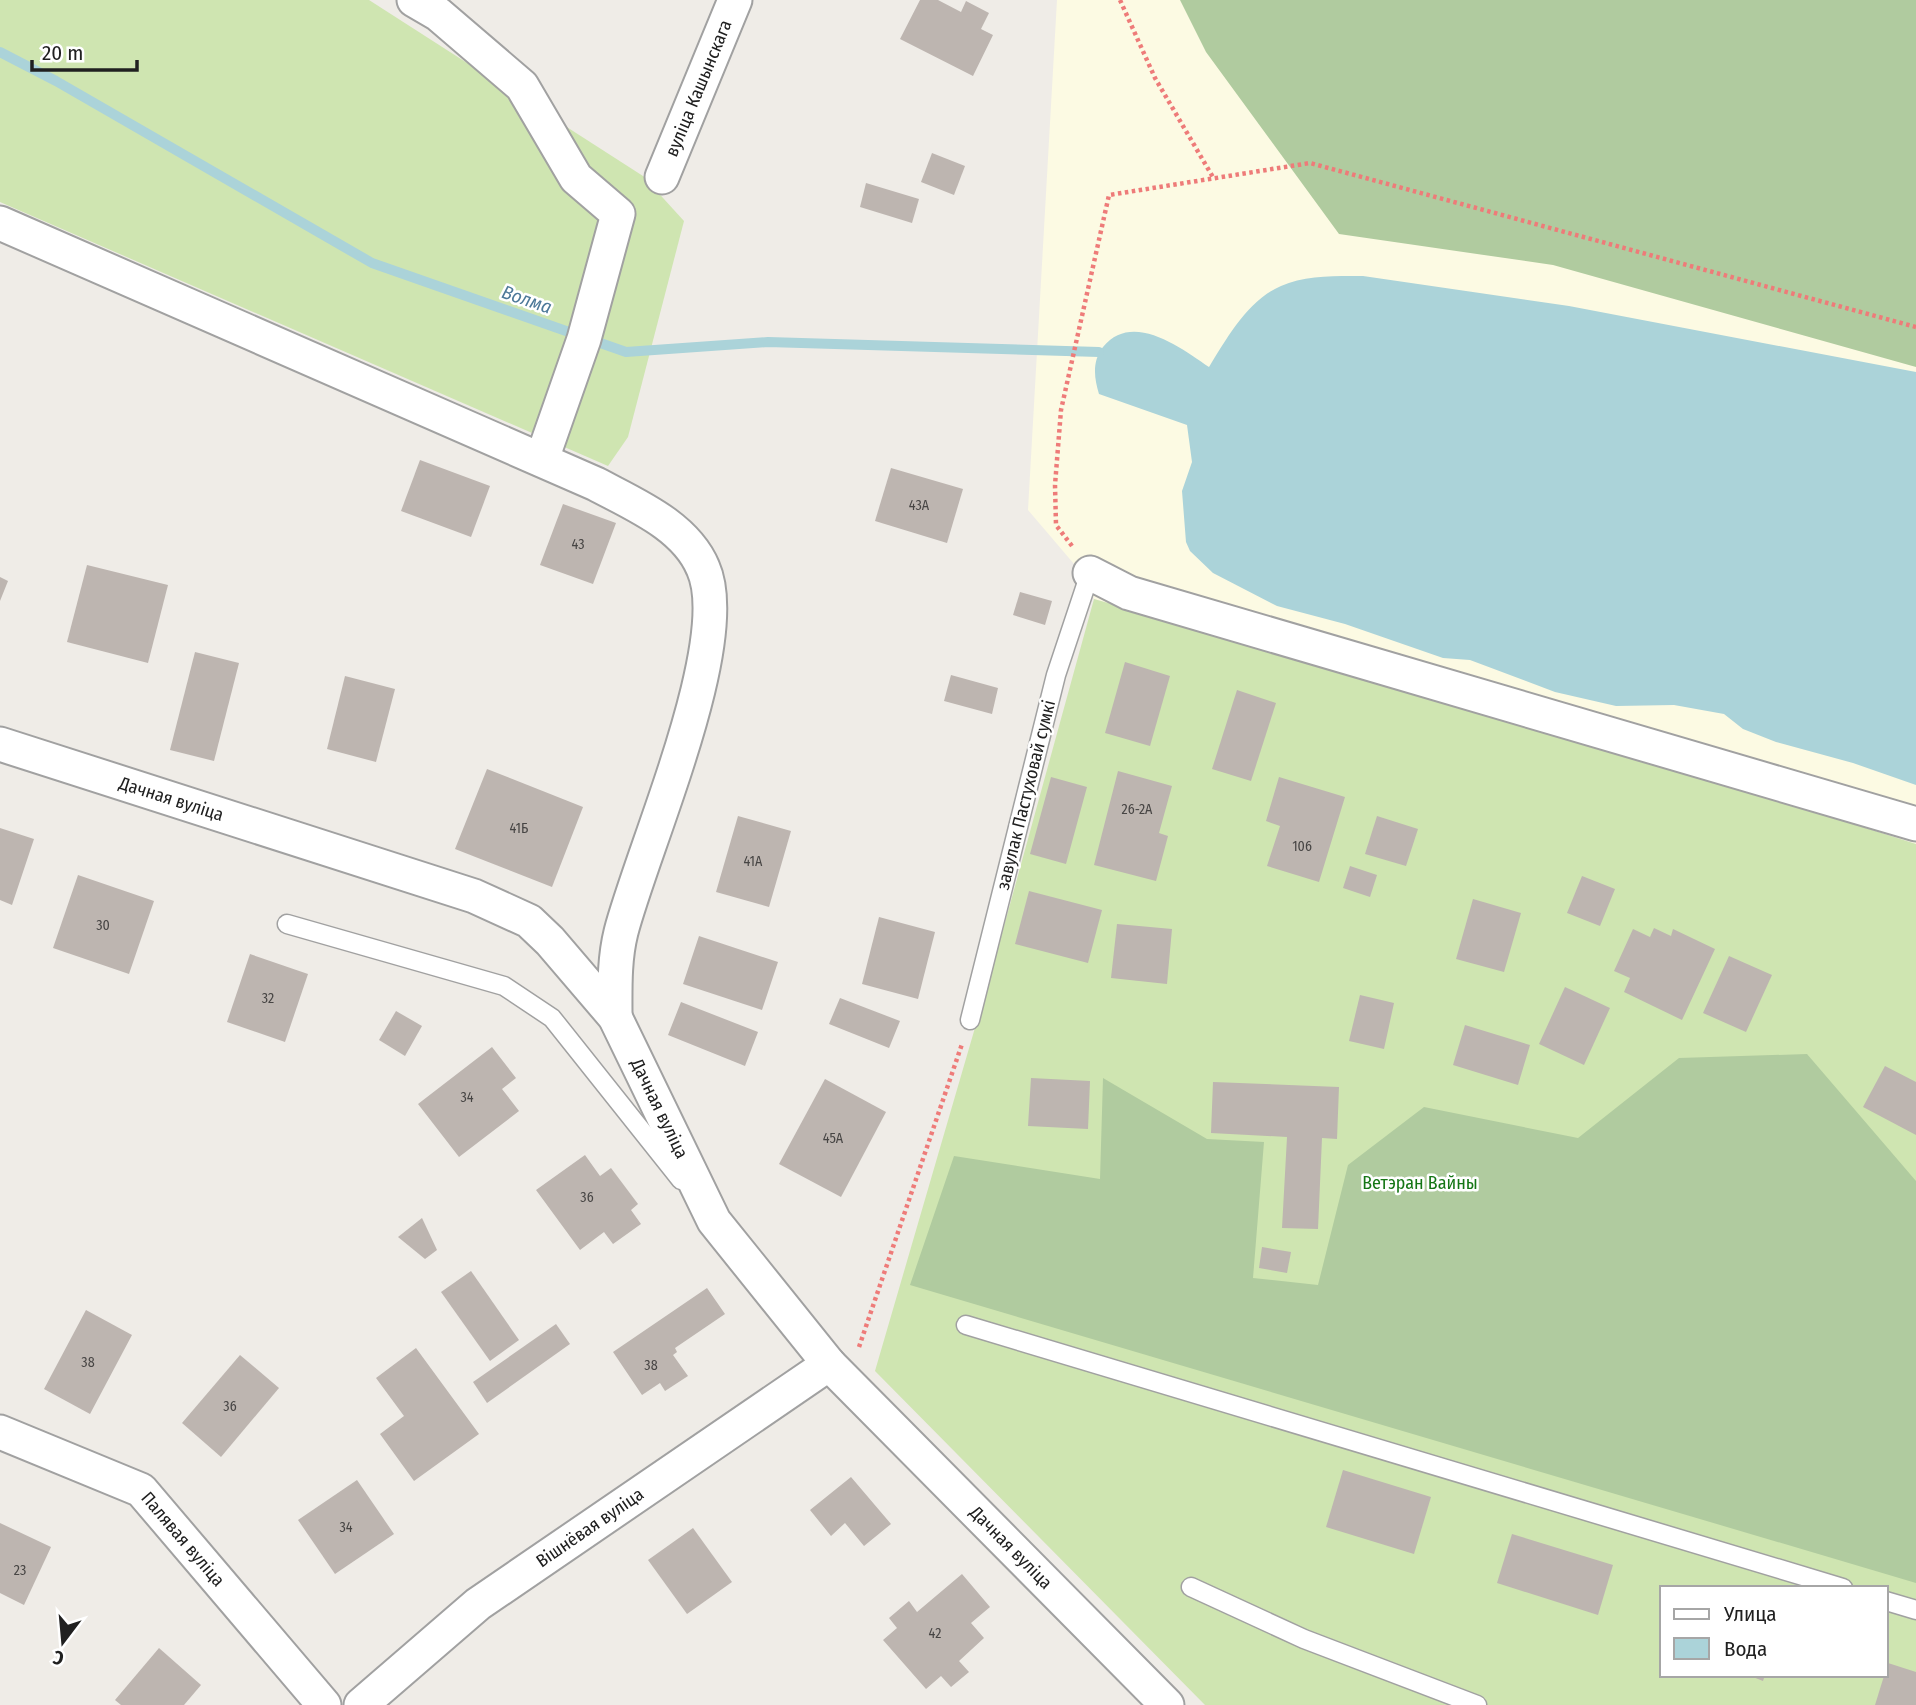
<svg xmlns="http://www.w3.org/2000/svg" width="1916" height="1705" viewBox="0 0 1916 1705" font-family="'Fira Sans Condensed',sans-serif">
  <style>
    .education { fill: #fcfae3 }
    .grass { fill: #cfe5b1; fill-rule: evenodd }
    .forest { fill: #b0cb9f }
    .water { fill: #abd3d9 }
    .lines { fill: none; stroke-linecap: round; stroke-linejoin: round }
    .stream { stroke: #abd3d9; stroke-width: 10 }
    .building { fill: #bdb5b0 }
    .lane-casing { stroke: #a1a1a1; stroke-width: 21 }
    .street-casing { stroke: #a1a1a1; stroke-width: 37 }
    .path { stroke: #ee7b79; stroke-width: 4.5; stroke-dasharray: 3.5 3.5; stroke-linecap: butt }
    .lane { stroke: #fff; stroke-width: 18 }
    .street { stroke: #fff; stroke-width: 33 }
    .labels { text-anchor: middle; stroke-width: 5; stroke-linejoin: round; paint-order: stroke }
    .number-label { font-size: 14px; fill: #474544 }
    .street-label { font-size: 18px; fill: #202020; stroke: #fff }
    .park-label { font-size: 18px; fill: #157615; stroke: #fff }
    .water-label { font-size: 19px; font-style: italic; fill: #4d7999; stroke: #fff }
  </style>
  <rect width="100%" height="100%" fill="#efece7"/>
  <polygon class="education" points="1057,0 1916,0 1916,844 1605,745 1094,599 1086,578 1028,510"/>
  <g class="grass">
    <polygon points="0,0 369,0 643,176 684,221 628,437 608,466 0,202"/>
    <path d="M1094,599L1605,745L1916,844V1705H1205L875,1371L993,966ZM1662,1588H1886V1675H1662Z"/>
  </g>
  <g class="forest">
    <polygon points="1180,0 1916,0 1916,367 1553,265 1339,234 1206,52"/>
    <polygon points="1807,1054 1916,1181 1916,1583 910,1285 954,1156 1100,1179 1103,1078 1207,1139 1264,1142 1253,1278 1318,1285 1348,1165 1424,1107 1578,1138 1679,1058"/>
  </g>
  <path class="water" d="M1363,276L1569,306L1916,372V785L1853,763L1776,742L1743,729L1724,714L1674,705L1616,706L1555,692L1470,660L1443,658L1345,624L1277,606L1213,573L1190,551L1186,542L1182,491L1192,462L1187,425L1099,394C1094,378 1092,361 1103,347C1132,311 1180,347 1209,367C1227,338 1248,300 1281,286C1305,275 1337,276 1363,276Z"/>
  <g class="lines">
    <polyline class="stream" points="0,52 56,81 372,263 626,352 768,342 1099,352"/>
  </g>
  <g class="building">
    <polygon points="920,0 938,0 961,12 966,1 989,13 981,29 993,35 973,76 900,39"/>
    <polygon points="932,153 965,166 954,195 921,182"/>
    <polygon points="866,183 919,199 912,223 860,207"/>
    <polygon points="420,460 490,486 471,537 401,511"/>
    <polygon points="891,468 963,489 947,543 875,521"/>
    <polygon points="563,504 616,523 593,584 540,565"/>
    <polygon points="87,565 168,585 148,663 67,642"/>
    <polygon points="0,577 8,581 0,601"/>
    <polygon points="1020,592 1052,601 1045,625 1013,615"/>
    <polygon points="195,652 239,663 214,761 170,750"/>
    <polygon points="1125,662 1170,676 1150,746 1105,733"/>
    <polygon points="951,675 998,688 992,714 944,701"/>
    <polygon points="345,676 395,689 376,762 327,749"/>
    <polygon points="1237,690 1276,703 1251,781 1212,769"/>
    <polygon points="487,769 583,807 552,887 455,849"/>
    <polygon points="1118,771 1172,786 1159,833 1168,836 1156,881 1094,865"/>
    <polygon points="1051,777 1087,787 1066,864 1030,854"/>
    <polygon points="1279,777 1345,797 1319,882 1267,866 1280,826 1266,821"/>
    <polygon points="738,816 791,831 769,907 716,892"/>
    <polygon points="1377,816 1418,829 1406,866 1365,854"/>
    <polygon points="0,828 34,839 12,905 0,900"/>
    <polygon points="1350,866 1377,875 1370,897 1343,888"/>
    <polygon points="78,875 154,901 129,974 53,948"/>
    <polygon points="1582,876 1615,889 1600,926 1567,913"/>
    <polygon points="1029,891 1102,910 1088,963 1015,944"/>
    <polygon points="1473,899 1521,913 1504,972 1456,959"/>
    <polygon points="879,917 935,932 918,999 862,984"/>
    <polygon points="1117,924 1172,929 1167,984 1111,978"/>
    <polygon points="1654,928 1671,936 1673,929 1715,949 1682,1020 1624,992 1630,978 1614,971 1633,929 1650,937"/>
    <polygon points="699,936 778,962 762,1010 683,984"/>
    <polygon points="250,954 308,974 285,1042 227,1022"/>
    <polygon points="1729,956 1772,975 1746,1032 1703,1013"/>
    <polygon points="1565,987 1610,1008 1584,1065 1539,1044"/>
    <polygon points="1360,995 1394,1003 1384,1049 1349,1041"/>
    <polygon points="840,998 900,1021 889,1048 829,1024"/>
    <polygon points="681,1002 758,1032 745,1066 668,1035"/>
    <polygon points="396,1011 422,1026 405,1056 379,1040"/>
    <polygon points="1465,1025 1530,1045 1518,1085 1453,1065"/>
    <polygon points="492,1047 516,1078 502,1089 519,1111 459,1157 418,1104"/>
    <polygon points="1885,1066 1916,1082 1916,1135 1863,1107"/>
    <polygon points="1031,1078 1090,1081 1088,1129 1028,1126"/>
    <polygon points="825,1079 886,1112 841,1197 779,1164"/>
    <polygon points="1213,1082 1339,1087 1337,1139 1322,1138 1318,1229 1282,1228 1287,1137 1211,1133"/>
    <polygon points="585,1155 600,1176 611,1168 638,1204 631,1210 641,1224 613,1244 604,1232 580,1250 536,1190"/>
    <polygon points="422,1218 437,1250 425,1259 398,1237"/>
    <polygon points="1262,1247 1291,1252 1287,1273 1259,1268"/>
    <polygon points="471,1271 519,1340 490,1361 441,1292"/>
    <polygon points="707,1288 725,1314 675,1348 677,1352 673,1355 688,1376 665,1391 660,1383 642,1395 613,1352"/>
    <polygon points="86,1310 132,1335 90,1414 44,1389"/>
    <polygon points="556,1324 570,1344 487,1403 473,1382"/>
    <polygon points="416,1348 479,1434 414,1481 380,1434 404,1416 376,1378"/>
    <polygon points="240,1355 279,1388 221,1457 182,1423"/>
    <polygon points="1343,1470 1431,1497 1414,1554 1326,1527"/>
    <polygon points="851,1477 891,1524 864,1546 845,1523 831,1536 810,1510"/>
    <polygon points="357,1480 394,1534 335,1574 298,1520"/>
    <polygon points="0,1523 51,1547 24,1605 0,1593"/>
    <polygon points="693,1528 732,1582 687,1614 648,1560"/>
    <polygon points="1512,1534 1613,1565 1598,1615 1497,1583"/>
    <polygon points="962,1574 990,1607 971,1623 984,1638 959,1661 969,1672 951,1687 941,1676 926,1689 883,1640 897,1628 889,1618 909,1601 917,1612"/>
    <polygon points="159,1648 201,1685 184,1705 121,1705 115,1700"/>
    <polygon points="1888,1663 1916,1672 1916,1705 1875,1705"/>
    <polygon points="1748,1675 1765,1675 1763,1681"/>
  </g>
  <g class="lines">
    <defs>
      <g id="lane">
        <polyline points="287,924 504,986 552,1018 681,1180"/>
        <polyline points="970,1020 1056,675 1090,573"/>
        <polyline points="966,1325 1843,1588"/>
        <polyline points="1191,1587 1304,1639 1477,1705"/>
        <polyline points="1886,1601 1916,1610"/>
      </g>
      <g id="street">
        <polyline points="414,0 438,14 522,86 576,178 618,214 584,339 542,459"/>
        <path id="s1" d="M662,177L735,0"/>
        <path d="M0,223L596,484C633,504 685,525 703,568C736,641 642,850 621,932C614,960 615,988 615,1017"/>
        <polyline points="1090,573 1129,593 1916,824"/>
        <path id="s2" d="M0,744L474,896L529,921L550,941L615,1017L714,1221L829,1364L1167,1705"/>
        <path id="s3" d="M0,1432L141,1490L324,1705"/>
        <path id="s4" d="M361,1705L478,1604L829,1364"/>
      </g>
    </defs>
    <use href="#lane" class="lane-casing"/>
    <use href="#street" class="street-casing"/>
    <g class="path">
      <polyline points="1120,0 1155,78 1214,179"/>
      <polyline points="1072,546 1056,525 1055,485 1061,410 1109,195 1310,163 1916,327"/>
      <polyline points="859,1347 962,1044"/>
    </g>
    <use href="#lane" class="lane"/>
    <use href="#street" class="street"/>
  </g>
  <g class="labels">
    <g class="number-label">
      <text x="919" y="510">43А</text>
      <text x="578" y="549">43</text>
      <text x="1137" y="814">26-2А</text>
      <text x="519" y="833">41Б</text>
      <text x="1302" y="851">106</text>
      <text x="753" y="866">41А</text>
      <text x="103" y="930">30</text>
      <text x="268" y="1003">32</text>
      <text x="467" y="1102">34</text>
      <text x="833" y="1143">45А</text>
      <text x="587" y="1202">36</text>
      <text x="88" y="1367">38</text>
      <text x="651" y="1370">38</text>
      <text x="230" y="1411">36</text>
      <text x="346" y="1532">34</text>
      <text x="20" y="1575">23</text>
      <text x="935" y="1638">42</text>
    </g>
    <g class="street-label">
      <text dy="6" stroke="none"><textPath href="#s1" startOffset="96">вуліца Кашынскага</textPath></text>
      <text transform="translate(1026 795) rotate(-76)" y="6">завулак Пастуховай сумкі</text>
      <text dy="6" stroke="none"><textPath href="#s2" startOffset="180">Дачная вуліца</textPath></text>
      <text dy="6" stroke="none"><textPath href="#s2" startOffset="789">Дачная вуліца</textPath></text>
      <text dy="6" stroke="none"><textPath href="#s4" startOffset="290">Вішнёвая вуліца</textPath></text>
      <text dy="6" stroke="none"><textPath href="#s3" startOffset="217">Палявая вуліца</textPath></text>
      <text dy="6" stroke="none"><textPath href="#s2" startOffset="1356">Дачная вуліца</textPath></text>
    </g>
    <g class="park-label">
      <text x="1420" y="1189">Ветэран Вайны</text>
    </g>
    <g class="water-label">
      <text transform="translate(527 299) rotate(19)" y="7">Волма</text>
    </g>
  </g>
  <rect x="1660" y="1586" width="228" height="91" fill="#ffffff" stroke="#a6a6a6" stroke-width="2"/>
  <rect x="1674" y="1609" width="35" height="10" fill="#ffffff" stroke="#a6a6a6" stroke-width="2"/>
  <text x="1724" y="1621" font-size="21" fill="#202020">Улица</text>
  <rect x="1674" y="1638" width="35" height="21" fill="#abd3d9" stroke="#a6a6a6" stroke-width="2"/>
  <text x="1724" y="1656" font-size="21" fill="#202020">Вода</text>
  <g transform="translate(63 1642) rotate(196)" stroke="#ffffff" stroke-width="5" paint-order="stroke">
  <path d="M0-5L12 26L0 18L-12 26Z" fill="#202020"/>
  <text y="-10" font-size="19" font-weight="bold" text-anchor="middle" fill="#202020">С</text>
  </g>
  <path d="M32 60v10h105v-10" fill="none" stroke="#202020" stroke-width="3.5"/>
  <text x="42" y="60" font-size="21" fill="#202020" stroke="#ffffff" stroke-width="5" paint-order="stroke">20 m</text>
</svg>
